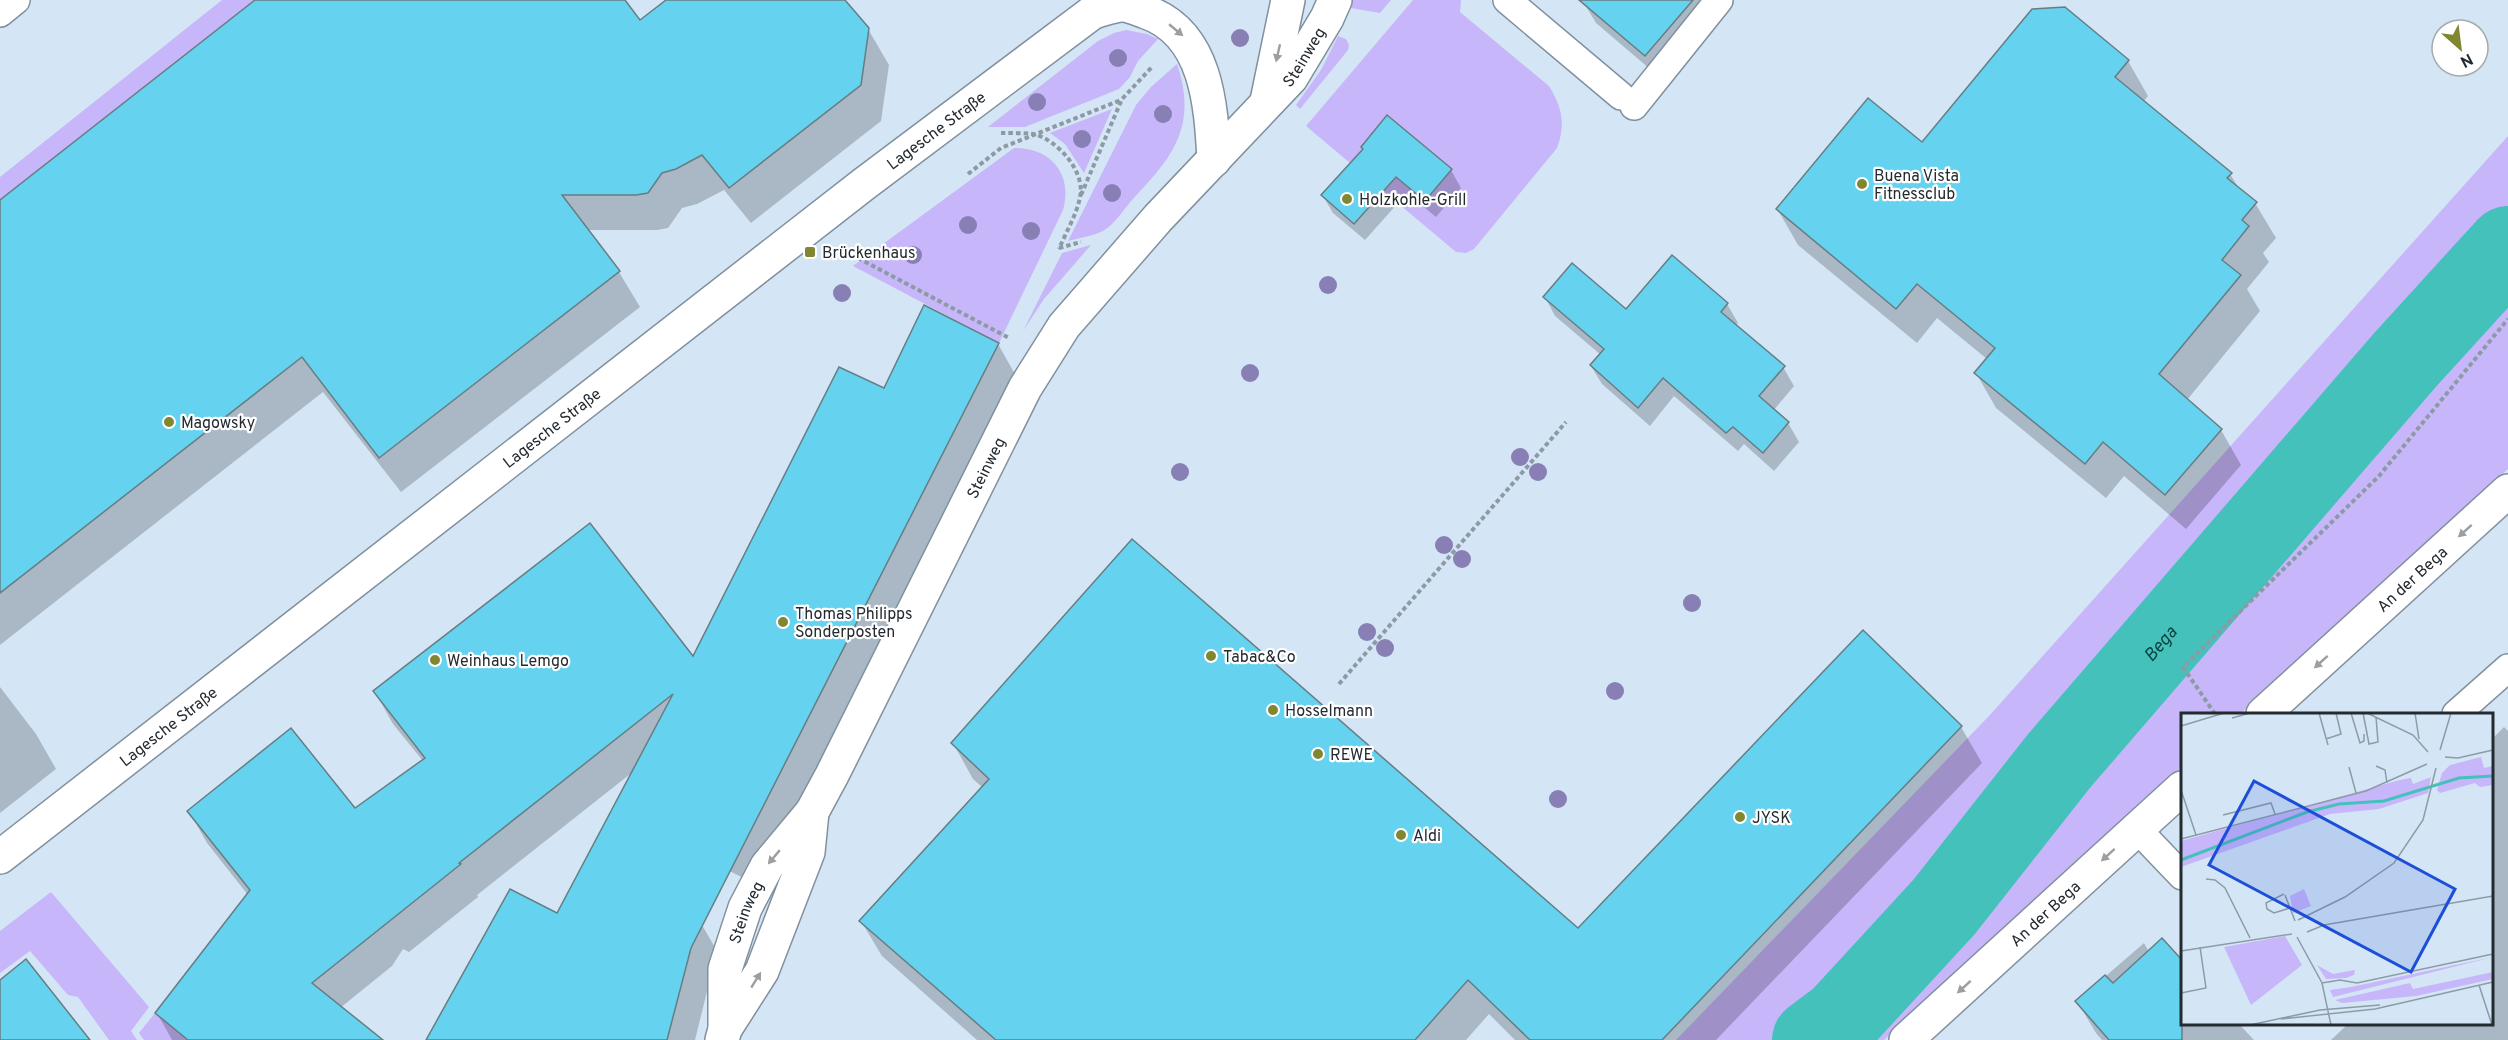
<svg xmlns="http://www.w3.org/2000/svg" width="2508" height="1040" viewBox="0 0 2508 1040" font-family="Overpass,sans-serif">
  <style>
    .green { fill: #c7b6f9 }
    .shadow { fill: #0003 }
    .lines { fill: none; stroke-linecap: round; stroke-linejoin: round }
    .river { stroke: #45c1bb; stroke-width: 82 }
    .building { fill: #65d3ef; stroke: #667d83; stroke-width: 1.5 }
    .service-casing { stroke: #80909e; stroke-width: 30 }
    .minor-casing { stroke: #80909e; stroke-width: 36 }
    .tertiary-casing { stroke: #80909e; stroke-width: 36 }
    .path { stroke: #8d9aa6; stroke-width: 4; stroke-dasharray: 4.5 3; stroke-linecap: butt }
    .service { stroke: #fff; stroke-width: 27 }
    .minor { stroke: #fff; stroke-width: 33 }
    .tertiary { stroke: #fff; stroke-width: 33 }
    .tree { fill: #887fb5 }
    .oneway { fill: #9c9fa2 }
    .poi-dot { fill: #818631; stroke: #fff; stroke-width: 2 }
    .labels { text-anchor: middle; stroke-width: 4.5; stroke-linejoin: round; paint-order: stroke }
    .street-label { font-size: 16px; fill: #232a30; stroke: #fff }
    .poi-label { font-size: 16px; fill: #232a30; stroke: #fff; text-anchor: start }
    .water-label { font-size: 18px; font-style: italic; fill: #0a4340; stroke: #fff }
    .inset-river { fill: none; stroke: #45c1bb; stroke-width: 3 }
    .inset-road { fill: none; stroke: #8d9ba6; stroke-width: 1.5 }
    .view { fill: #1d4ed8; fill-opacity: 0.15; stroke: #1d4ed8; stroke-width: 3 }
    .inset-edge { fill: none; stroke: #232a30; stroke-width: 3 }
  </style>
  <rect width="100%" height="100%" fill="#d4e6f5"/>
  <g class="green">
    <polygon points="222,0 255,0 0,200 0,177"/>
    <polygon points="1348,0 1391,0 1380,13 1345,7"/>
    <path d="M1413,0H1461L1460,12L1549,86C1562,107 1566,124 1557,148L1474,249L1466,253L1456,252L1306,126Z"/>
    <polygon points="1126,30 1147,34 1158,39 1138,61 1130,77 1119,89 1025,127 988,127 1098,41 1114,33"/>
    <polygon points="1338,36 1346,39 1349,45 1348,50 1300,109 1296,105 1321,70"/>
    <path d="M1177,64C1198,126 1173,157 1132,200C1124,209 1114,225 1103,231C1093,236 1079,238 1068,241L1136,105L1151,87Z"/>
    <polygon points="1112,109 1084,173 1065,144 1050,133"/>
    <polygon points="2508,136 2508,469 2240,714 2182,714 2182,767 1884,1040 1676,1040 1989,716"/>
    <path d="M1014,148C1051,147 1073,175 1063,210L999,343L853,266Z"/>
    <polygon points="1091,245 1044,299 1023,331 1062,253"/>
    <polygon points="51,892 149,1007 131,1031 137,1040 109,1040 78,997 68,995 30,951 0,973 0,931"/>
    <polygon points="155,1013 188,1040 144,1040 139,1033"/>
  </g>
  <g class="shadow">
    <polygon points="257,0 623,0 640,22 669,0 843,0 868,29 889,65 881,121 751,223 724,190 697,204 682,208 668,228 657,230 587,230 619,272 640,307 401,492 323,392 0,645 0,202"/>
    <polygon points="1587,0 1721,0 1657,75 1596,23 1584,3"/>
    <polygon points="2128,61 2148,96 2143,102 2230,174 2240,190 2255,203 2276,238 2263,253 2269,262 2247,289 2260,311 2187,400 2221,430 2241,465 2186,529 2124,476 2106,498 1996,408 1976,373 1987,359 1937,318 1917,343 1798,245 1778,210 1922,144"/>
    <polygon points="1364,150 1451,170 1461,188 1436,217 1407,193 1365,240 1333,213 1323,196"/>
    <polygon points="1545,297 1626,311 1727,304 1738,323 1735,326 1783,367 1794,386 1773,411 1788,423 1799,442 1774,471 1744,444 1738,451 1674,396 1650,426 1602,384 1591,366 1601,355 1555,316"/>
    <polygon points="998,344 1016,376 758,885 684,849 582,1040 580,1040 558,915 634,771 477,895 478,897 409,952 403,949 392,966 340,1008 381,1040 172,1040 157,1013 248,895 207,843 189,811 355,810 423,761 393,724 375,692 693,658 884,390"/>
    <polygon points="1863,633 1961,727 1982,763 1716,1040 1515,1040 1489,1014 1466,1040 977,1040 882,956 861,921 983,788 973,779 953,743 1578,930"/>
    <polygon points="0,687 36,734 56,769 0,813"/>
    <polygon points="2504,727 2508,731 2508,1040 2331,1040 2348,1024 2492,1024 2492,739"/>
    <polygon points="698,918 717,951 695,1040 624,1040"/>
    <polygon points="2162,940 2182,962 2182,1024 2239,1024 2254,1040 2102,1040 2096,1033 2077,1001 2144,943 2149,952"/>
  </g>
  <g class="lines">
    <path class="river" id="s1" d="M1813,1040L1841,1019L1944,907L2059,761L2405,360L2508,247"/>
  </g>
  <g class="building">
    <polygon points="255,0 625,0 640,20 666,0 845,0 869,28 861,85 729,188 702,155 676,169 662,173 648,193 636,195 562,195 620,271 379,458 302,357 0,593 0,200"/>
    <polygon points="1579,0 1693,0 1645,56"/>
    <polygon points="2065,7 2129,60 2115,77 2232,173 2227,178 2257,202 2242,220 2249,226 2222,260 2241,275 2159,374 2222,429 2165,495 2103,442 2085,464 1974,373 1995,348 1917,284 1896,309 1776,209 1868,98 1922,142 2032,9"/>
    <polygon points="1387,115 1452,169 1425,201 1396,177 1354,224 1321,195 1363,149 1361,147"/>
    <polygon points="1672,255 1728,303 1721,312 1785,366 1759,396 1789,422 1763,453 1733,427 1726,433 1663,378 1638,408 1590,365 1604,349 1543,297 1572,263 1626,309"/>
    <polygon points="924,305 999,343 691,948 667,1040 426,1040 510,889 557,913 673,694 459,863 461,864 312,983 383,1040 188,1040 155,1013 250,890 187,811 291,728 355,808 425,758 373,691 590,523 693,656 839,367 884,388"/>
    <polygon points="1132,539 1578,928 1863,630 1962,726 1662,1040 1530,1040 1468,980 1415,1040 996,1040 859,921 989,779 951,743"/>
    <polygon points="2162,938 2182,960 2182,1040 2109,1040 2075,1001 2105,975 2113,983"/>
    <polygon points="26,959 90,1040 0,1040 0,980"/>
  </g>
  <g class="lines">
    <defs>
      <g id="service">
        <polyline points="1507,0 1621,96"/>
        <polyline points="0,13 16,0"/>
        <polyline points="1634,106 1719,0"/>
        <polyline points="2456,714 2508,668"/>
        <polyline points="2137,829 2182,876"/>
      </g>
      <g id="minor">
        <path id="s2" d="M2263,714L2508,491"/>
        <path id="s3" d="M1906,1040L2182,788"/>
      </g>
      <g id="tertiary">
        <path d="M1093,12C1102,10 1115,4 1125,5C1131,6 1140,10 1146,12C1207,33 1211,105 1214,160"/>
        <polyline points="1267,101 1288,0"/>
        <path id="s4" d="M0,857L864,184L1093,12L1103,0"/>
        <polyline points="725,1029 762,971 808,852 812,812"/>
        <path id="s5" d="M722,1040L725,1029V969L745,908L767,866L812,812L832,775L1025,388L1064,326L1158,218L1291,78L1327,18L1335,0"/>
      </g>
    </defs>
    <use href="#service" class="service-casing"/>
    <use href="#minor" class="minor-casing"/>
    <use href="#tertiary" class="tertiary-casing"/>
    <g class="path">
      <path d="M1001,133C1011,133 1023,133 1033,134C1057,139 1086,172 1080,197C1077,214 1066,232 1059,249"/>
      <polyline points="968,174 1001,148 1121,100"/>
      <polyline points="1081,195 1122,99 1152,67"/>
      <polyline points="1059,248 1081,242"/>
      <polyline points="858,258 1009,338"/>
      <polyline points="1339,684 1566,422"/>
      <polyline points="2215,714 2183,667 2379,476 2508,319"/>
    </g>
    <use href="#service" class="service"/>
    <use href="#minor" class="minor"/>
    <use href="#tertiary" class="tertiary"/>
  </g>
  <g class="tree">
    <circle cx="1240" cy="38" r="9"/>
    <circle cx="1118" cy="58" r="9"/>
    <circle cx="1037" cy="102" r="9"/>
    <circle cx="1163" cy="114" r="9"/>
    <circle cx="1082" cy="139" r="9"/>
    <circle cx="1112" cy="193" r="9"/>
    <circle cx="968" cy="225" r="9"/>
    <circle cx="1031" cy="231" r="9"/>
    <circle cx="913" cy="255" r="9"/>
    <circle cx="1328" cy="285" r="9"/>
    <circle cx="842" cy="293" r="9"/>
    <circle cx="1250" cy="373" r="9"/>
    <circle cx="1520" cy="457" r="9"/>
    <circle cx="1180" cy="472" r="9"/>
    <circle cx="1538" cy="472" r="9"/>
    <circle cx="1444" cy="545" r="9"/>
    <circle cx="1462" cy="559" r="9"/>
    <circle cx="1692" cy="603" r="9"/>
    <circle cx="1367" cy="632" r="9"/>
    <circle cx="1385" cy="648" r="9"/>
    <circle cx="1615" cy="691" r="9"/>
    <circle cx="1558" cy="799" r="9"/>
  </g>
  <defs><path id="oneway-solid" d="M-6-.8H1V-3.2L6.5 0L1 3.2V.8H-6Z" transform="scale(1.5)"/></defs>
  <g class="oneway">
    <use href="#oneway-solid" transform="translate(1176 30) rotate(40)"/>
    <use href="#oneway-solid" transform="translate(1278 53) rotate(103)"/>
    <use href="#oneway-solid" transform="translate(2465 531) rotate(138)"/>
    <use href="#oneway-solid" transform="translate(2321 662) rotate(138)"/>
    <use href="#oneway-solid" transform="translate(2108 855) rotate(138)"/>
    <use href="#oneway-solid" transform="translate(774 857) rotate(130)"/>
    <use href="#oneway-solid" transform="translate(756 980) rotate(-58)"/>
    <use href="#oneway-solid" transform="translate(1964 987) rotate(138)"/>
  </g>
  <g class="poi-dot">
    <circle cx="1862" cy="184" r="6"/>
    <circle cx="1347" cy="199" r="6"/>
    <rect x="804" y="246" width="12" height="12" rx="3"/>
    <circle cx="169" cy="422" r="6"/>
    <circle cx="783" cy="622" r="6"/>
    <circle cx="1211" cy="656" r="6"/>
    <circle cx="435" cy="660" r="6"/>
    <circle cx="1273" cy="710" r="6"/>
    <circle cx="1318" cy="754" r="6"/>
    <circle cx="1740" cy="817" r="6"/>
    <circle cx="1401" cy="835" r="6"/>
  </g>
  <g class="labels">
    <g class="street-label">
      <text dy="6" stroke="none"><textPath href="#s5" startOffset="1162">Steinweg</textPath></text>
      <text dy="6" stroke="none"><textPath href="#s4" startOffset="1185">Lagesche Straße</textPath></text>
      <text dy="6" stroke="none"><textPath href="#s4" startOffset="699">Lagesche Straße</textPath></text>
      <text dy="6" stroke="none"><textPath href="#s5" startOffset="639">Steinweg</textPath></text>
      <text dy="6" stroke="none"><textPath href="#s2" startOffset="201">An der Bega</textPath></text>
      <text dy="6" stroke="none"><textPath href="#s4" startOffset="213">Lagesche Straße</textPath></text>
      <text dy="6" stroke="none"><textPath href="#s5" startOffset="132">Steinweg</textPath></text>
      <text dy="6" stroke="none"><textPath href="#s3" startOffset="188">An der Bega</textPath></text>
    </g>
    <g class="poi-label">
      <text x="1874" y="181">Buena Vista<tspan x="1874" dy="18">Fitnessclub</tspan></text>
      <text x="1359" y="205">Holzkohle-Grill</text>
      <text x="822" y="258">Brückenhaus</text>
      <text x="181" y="428">Magowsky</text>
      <text x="795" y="619">Thomas Philipps<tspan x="795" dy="18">Sonderposten</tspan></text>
      <text x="1223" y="662">Tabac&amp;Co</text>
      <text x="447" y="666">Weinhaus Lemgo</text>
      <text x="1285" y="716">Hosselmann</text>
      <text x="1330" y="760">REWE</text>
      <text x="1752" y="823">JYSK</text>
      <text x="1413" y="841">Aldi</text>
    </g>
    <g class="water-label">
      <text dy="6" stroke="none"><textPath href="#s1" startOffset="528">Bega</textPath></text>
    </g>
  </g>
  <g transform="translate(2181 713)">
    <rect width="312" height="312" fill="#d4e6f5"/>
    <path d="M300,44L303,55L312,53V72L299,74L294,70L259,80L256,77L261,60L269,52ZM250,64L247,80L198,96L149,101L0,154V128L219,67L230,65L232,71ZM123,176L130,193L112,200L109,183ZM104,223L121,252L70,292L43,234ZM254,242L174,257L173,262L165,265L145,266L136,252L152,261ZM312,244L152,284L149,277L170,274ZM312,259V266L235,283L161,290L154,287L229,270L232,276Z" fill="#c7b6f9"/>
    <path class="inset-river" d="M0,147L126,99L158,91L203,88L278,65L312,63"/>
    <path class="inset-road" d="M138,0L147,32M170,0L179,30L183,28V21M182,0L188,31L197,29L195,4M186,0L232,22L247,39M234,0L238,26M51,5L69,0M0,13L43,0M145,26L160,21L155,0M259,37L270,0M264,44L277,45L312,37M195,53L204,57L206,70M168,54L175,80M0,77L15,122M42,102L90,90L94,101M0,126L185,78L246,51M25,166L34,167L44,175L69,225M103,181L85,190L86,196L93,200L109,195M104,182L114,208M117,207L164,184L213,150L242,107L255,55M126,219L143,212L312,183M116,224L141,270L150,312M0,238L111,221M141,270L159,267L176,270L312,241M298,272L311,312M0,280L25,275L19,234M100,306L194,296L312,269M69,312L139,297L199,292"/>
    <path class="view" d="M73,68L274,176L230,259L28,152Z"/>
    <rect width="312" height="312" class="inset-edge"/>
  </g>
  <g transform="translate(2460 48) rotate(152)"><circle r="28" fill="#ffffff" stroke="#a7aaac" stroke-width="1.5"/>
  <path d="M0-4.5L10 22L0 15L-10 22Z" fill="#818631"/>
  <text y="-9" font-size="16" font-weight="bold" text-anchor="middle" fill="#232a30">N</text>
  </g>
</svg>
